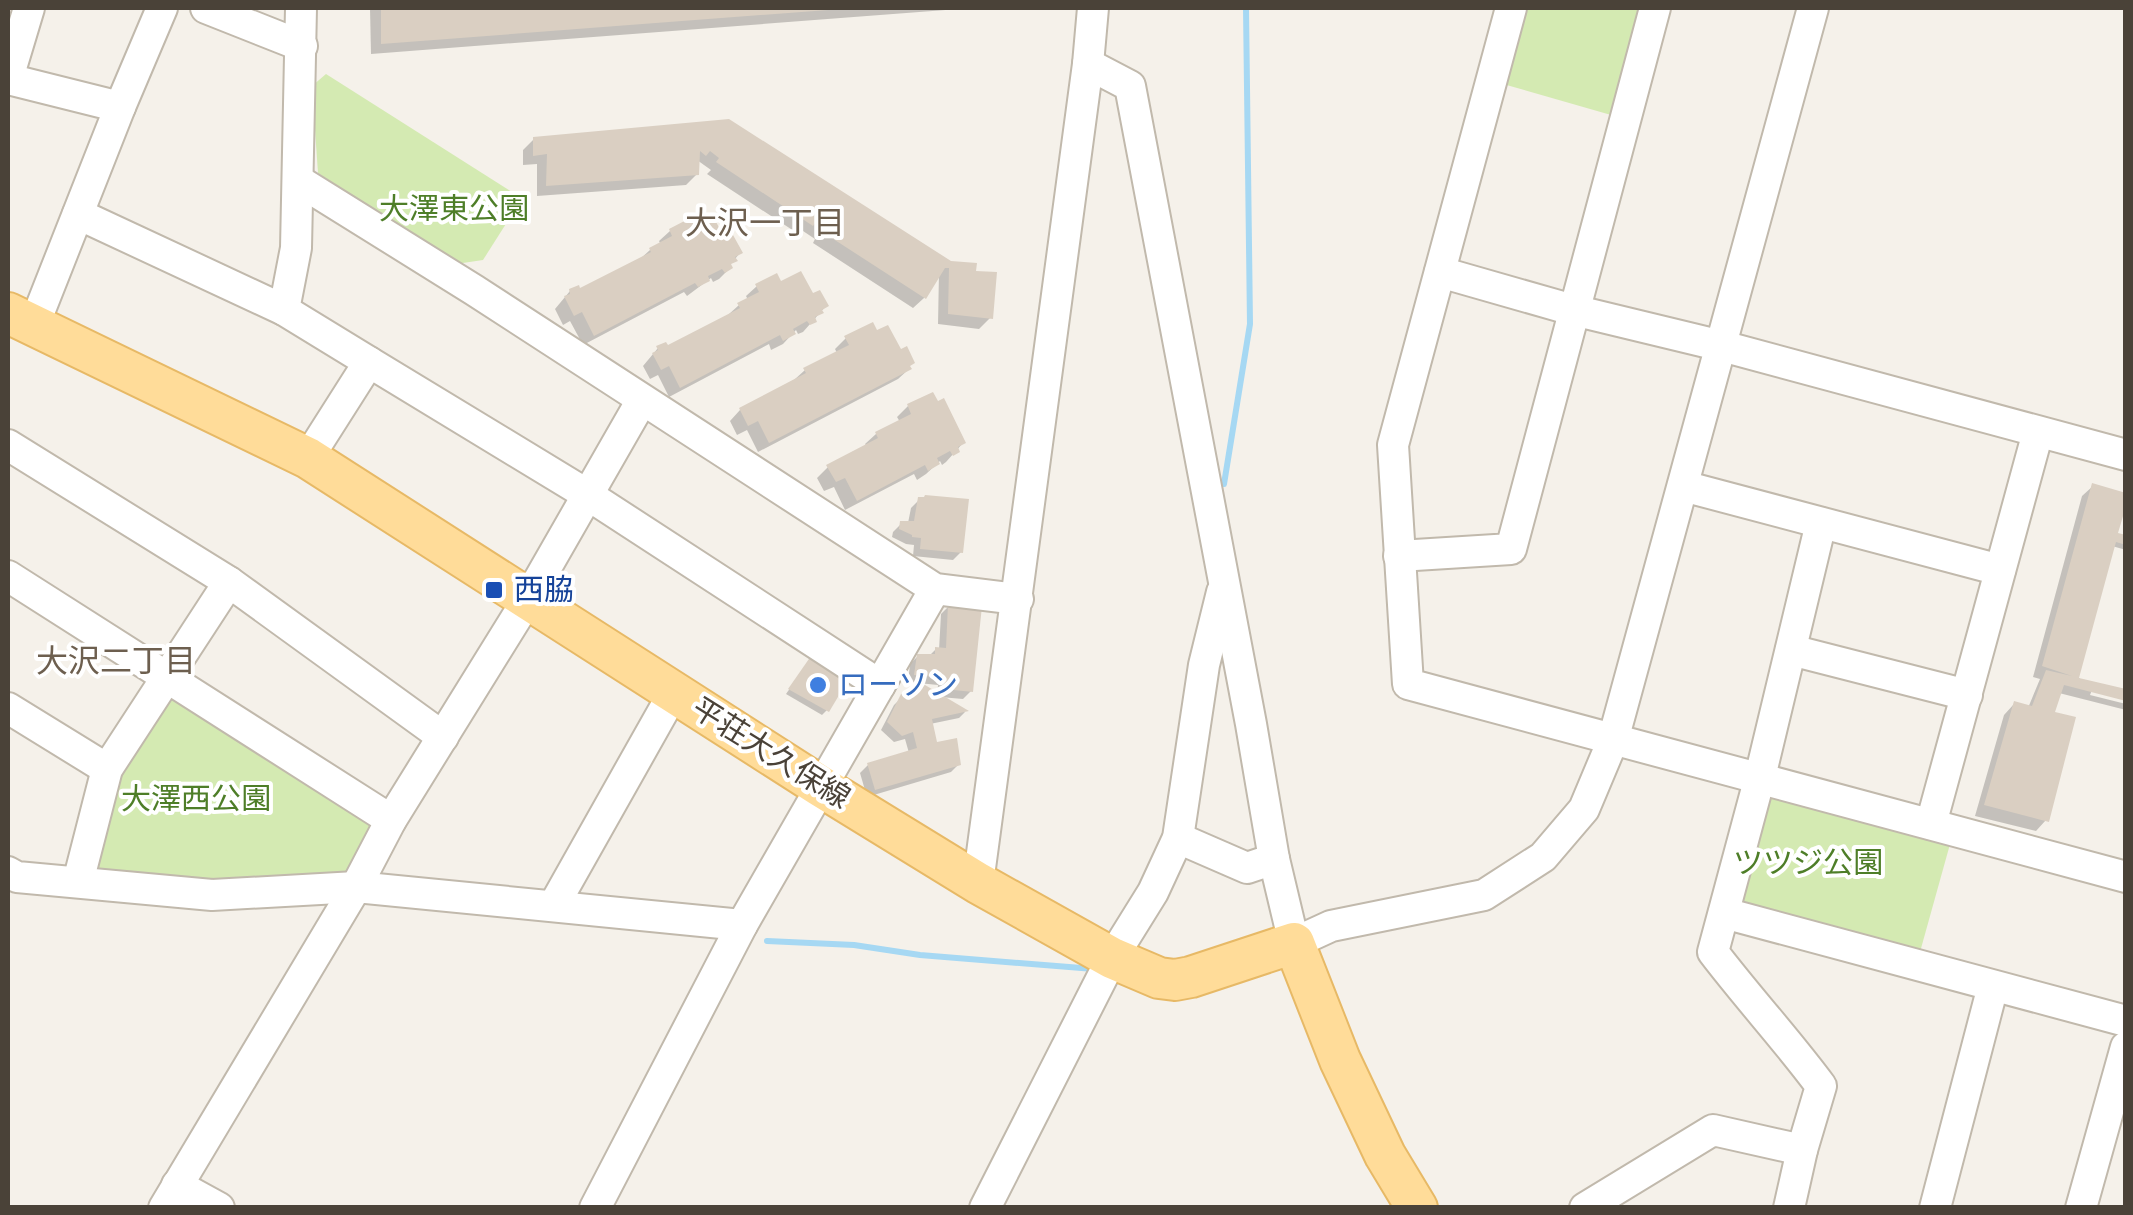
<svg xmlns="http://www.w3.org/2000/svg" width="2133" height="1215" viewBox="0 0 2133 1215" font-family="'Archivo Narrow','Noto Sans JP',sans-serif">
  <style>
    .green { fill: #d4eab2 }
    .shadow { fill: #0003 }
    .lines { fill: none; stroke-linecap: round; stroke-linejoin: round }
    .stream { stroke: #a6d8f3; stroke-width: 6 }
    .building { fill: #dacfc2 }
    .minor-casing { stroke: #c1b9ac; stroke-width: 34 }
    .major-casing { stroke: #e7b966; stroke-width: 44 }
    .minor { stroke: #fff; stroke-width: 30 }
    .major { stroke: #ffdc99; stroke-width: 40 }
    .transit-dot { fill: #1a4fb4; stroke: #fff; stroke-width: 4 }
    .shop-dot { fill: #3f7fe0; stroke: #fff; stroke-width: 4 }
    .labels { text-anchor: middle; stroke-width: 8; stroke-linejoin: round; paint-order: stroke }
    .park-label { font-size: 30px; fill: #4e7e28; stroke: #fff }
    .transit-label { font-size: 30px; fill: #164399; stroke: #fff; text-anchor: start }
    .shop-label { font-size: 30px; fill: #366cbe; stroke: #fff; text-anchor: start }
    .street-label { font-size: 30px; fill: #4a4238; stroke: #fff }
    .neighbourhood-label { font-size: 32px; fill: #6d5f4f; stroke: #fff }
  </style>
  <rect width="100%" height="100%" fill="#f5f1ea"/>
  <g class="green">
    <polygon points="1521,8 1646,8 1618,117 1503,84"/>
    <polygon points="326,74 512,192 516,208 483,260 456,264 318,173 312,86"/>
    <polygon points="180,695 376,826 347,875 331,881 101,876 92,863 121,768 164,699"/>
    <polygon points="1775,790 1952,837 1920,952 1738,909 1762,799"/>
  </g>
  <g class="shadow">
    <polygon points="370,8 972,8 371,54"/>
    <polygon points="729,121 950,263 974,273 990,318 979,329 938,324 939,272 924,298 913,308 813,243 815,239 803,231 800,235 707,174 711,170 697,160 697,174 686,185 537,196 537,164 523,165 523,150 534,139"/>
    <polygon points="696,227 740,253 729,266 730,268 719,279 713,282 711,278 687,296 684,292 583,345 570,321 563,325 555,309 570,291 579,292 639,260 650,250 661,245 659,241 670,231"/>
    <polygon points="780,284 812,297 826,306 803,332 798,334 796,330 783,344 771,350 769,344 669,397 658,375 650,379 643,366 658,348 666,349 728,315 739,305 748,300 746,296 757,286"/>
    <polygon points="846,338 900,353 909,369 898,379 758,452 747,430 737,435 730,421 740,410 794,380 805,370 837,353 835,349"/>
    <polygon points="908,406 963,443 946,462 942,465 940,461 926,474 917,480 914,474 845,510 834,487 824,491 817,478 828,467 867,447 865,444 876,434 900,422 897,417"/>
    <polygon points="2093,486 2113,542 2126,538 2126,550 2112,546 2077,676 2092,690 2090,695 2126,704 2126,710 2059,693 2053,710 2046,820 2036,831 1975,816 2004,715 2014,704 2028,708 2040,679 2033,677 2082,496"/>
    <polygon points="919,500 961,552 953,560 913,556 914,545 906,544 892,537 893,532 901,524 908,523 911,508"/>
    <polygon points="949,606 971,691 963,699 940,697 965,712 959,718 930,724 935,745 959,764 951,772 867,797 860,773 868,765 909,753 905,739 894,742 881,730 894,705 903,696 937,695 938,685 908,682 910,664 918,656 929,656 936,649 939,650 941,614"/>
    <polygon points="807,664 827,710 822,715 786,694"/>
  </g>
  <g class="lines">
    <g class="stream">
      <polyline points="1224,484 1250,324 1246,8"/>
      <polyline points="767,941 854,945 920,955 1094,969"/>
    </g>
  </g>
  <g class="building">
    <polygon points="381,8 828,8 828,10 381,44"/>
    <polygon points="729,119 951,261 977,263 976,271 997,272 993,319 948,314 949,268 945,268 926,299 821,231 824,228 816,222 813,226 716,162 719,158 710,151 706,156 700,151 699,175 546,186 547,154 533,156 533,137"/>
    <polygon points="694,216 697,223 713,216 725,239 733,235 743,253 735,257 738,261 731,264 733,268 725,273 722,269 708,276 710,281 698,287 695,283 594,336 582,312 574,316 564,296 570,294 569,289 579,285 580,288 651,252 649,248 672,236 669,229"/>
    <polygon points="801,271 813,293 820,290 829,306 822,310 824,313 815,317 817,322 810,325 807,321 793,329 796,334 783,341 780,335 680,388 669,366 661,370 652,353 658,350 656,346 666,342 668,345 740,308 737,303 759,292 755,284 777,273 781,281"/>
    <polygon points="873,322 877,330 888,325 901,349 907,346 915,363 910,366 912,369 769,443 758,421 748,426 739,408 806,373 803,368 849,345 844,336"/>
    <polygon points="933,392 938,401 944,398 966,443 958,447 960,452 953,456 950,451 937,458 940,464 928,471 925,465 857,501 845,478 836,482 826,465 878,438 875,432 911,414 907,404"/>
    <polygon points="2092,483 2126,493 2126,506 2118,533 2126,535 2126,545 2116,542 2079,678 2126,689 2126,701 2064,685 2055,712 2076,717 2049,822 1984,805 2014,701 2032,706 2046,670 2072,676 2042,666"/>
    <polygon points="925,495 969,499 963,553 920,549 921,538 912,537 912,535 899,529 900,521 914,521 918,497 924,497"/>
    <polygon points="948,604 982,606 973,692 944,689 944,678 914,675 917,654 935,654 935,647 946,648"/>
    <polygon points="811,656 848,680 829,712 788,689"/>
    <polygon points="925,685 969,711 932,719 937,742 957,738 961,765 875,790 867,763 917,748 913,732 902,736 887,722 901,694"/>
  </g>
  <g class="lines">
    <defs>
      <g id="minor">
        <polyline points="206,8 302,46"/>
        <polyline points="301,8 296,248 284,310 369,362 308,458"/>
        <polyline points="1511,8 1393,445 1408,684 2126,877"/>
        <polyline points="1088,64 1130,86 1251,724 1274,859 1294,943 1331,926 1484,895 1543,857 1584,809 1613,740 1813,8"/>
        <polyline points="8,78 29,8"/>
        <polyline points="8,79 120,107 34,325"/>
        <polyline points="120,107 162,8"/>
        <polyline points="299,181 474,290 935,589 1018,599"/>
        <polyline points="78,214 284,310"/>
        <polyline points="1440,272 1573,310 1722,346 2126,455"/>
        <polyline points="369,362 588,495 880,685"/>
        <polyline points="8,445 229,582 443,737"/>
        <polyline points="1683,486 2000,570"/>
        <polyline points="1399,556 1511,549 1655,8"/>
        <polyline points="8,576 391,820"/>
        <polyline points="1791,650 1967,695"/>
        <polyline points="8,708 107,769"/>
        <polyline points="1931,824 2038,432"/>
        <polyline points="1178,838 1247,868 1274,859"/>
        <polyline points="8,872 17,877 212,895 356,887 742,925"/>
        <polyline points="78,882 107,769 229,582"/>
        <polyline points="978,883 1088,64 1093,8"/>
        <polyline points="554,905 674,692"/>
        <polyline points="1724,913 2126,1021"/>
        <polyline points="177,1185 219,1208"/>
        <polyline points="164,1208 356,887 391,820 528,599 642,400"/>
        <polyline points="595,1208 742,925 935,589"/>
        <polyline points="985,1208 1112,958 1153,892 1178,838 1204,665 1222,592"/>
        <polyline points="1585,1208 1713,1130 1802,1150"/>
        <path d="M1789,1208L1802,1150L1821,1086C1787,1040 1748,998 1713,952L1760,777L1821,523"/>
        <polyline points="1935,1208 1993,986"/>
        <polyline points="2081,1208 2126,1047"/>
      </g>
      <polyline id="major" points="8,313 308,458 820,786 978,883 1112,958 1159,978 1175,980 1191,977 1294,943 1340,1060 1385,1155 1417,1208"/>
    </defs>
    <use href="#minor" class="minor-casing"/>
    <use href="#major" class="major-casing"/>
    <use href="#minor" class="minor"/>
    <use href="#major" class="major"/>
  </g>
  <rect class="transit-dot" x="484" y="580" width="20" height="20" rx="5"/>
  <circle class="shop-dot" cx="818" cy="685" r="10"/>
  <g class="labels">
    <g class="park-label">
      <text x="454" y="219">大澤東公園</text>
      <text x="196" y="809">大澤西公園</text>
      <text x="1808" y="873">ツツジ公園</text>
    </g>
    <g class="transit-label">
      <text x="514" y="600">西脇</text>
    </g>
    <g class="shop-label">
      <text x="838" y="695">ローソン</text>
    </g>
    <g class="street-label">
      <text transform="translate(771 753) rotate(32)" y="10">平荘大久保線</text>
    </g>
    <g class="neighbourhood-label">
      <text x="765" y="234">大沢一丁目</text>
      <text x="116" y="672">大沢二丁目</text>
    </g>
  </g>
  <rect width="2133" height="1215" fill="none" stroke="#4a4238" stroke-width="20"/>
</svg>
